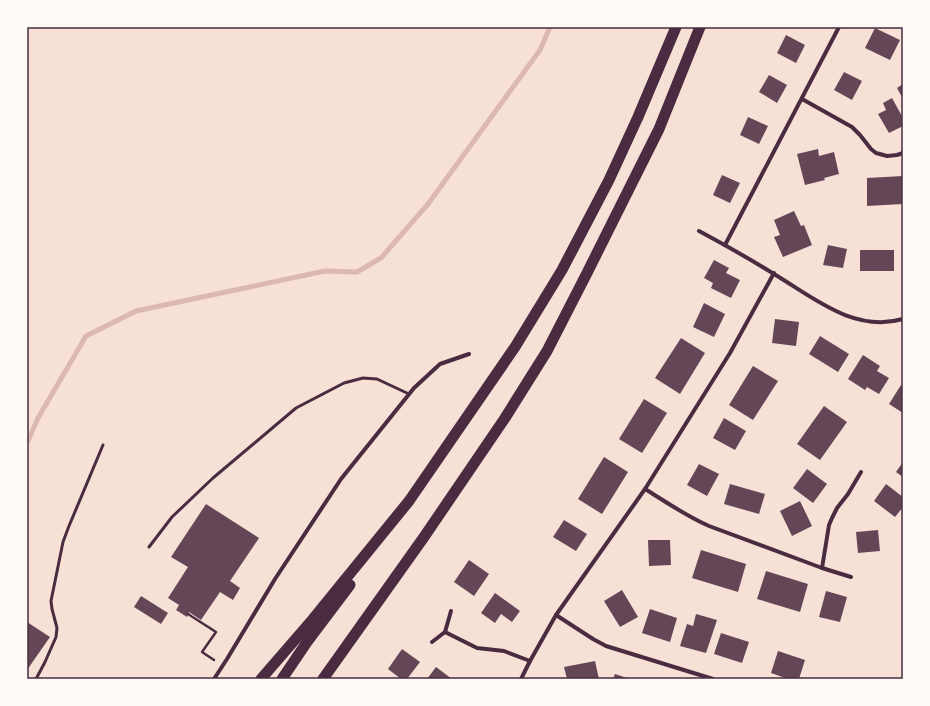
<svg xmlns="http://www.w3.org/2000/svg" width="930" height="706" viewBox="0 0 930 706" font-family="'Alegreya Sans',sans-serif">
  <style>
    .lines { fill: none; stroke-linecap: round; stroke-linejoin: round }
    .stream { stroke: #dcb8b0; stroke-width: 5 }
    .building { fill: #644757 }
    .path { stroke: #4a2c40; stroke-width: 2.5 }
    .service { stroke: #4a2c40; stroke-width: 3 }
    .minor { stroke: #4a2c40; stroke-width: 4 }
    .trunk { stroke: #4a2c40; stroke-width: 11 }
    .neatline { fill: none; stroke: #4a2c40; stroke-width: 1.5 }
  </style>
  <rect width="100%" height="100%" fill="#f7e1d7"/>
  <g class="lines">
    <polyline class="stream" points="27,443 38,418 86,336 136,311 325,271 357,272 381,258 428,204 540,50 550,27"/>
  </g>
  <g class="building">
    <polygon points="875,28 900,40 890,60 865,48"/>
    <polygon points="786,35 805,45 796,63 777,53"/>
    <polygon points="844,72 862,81 852,100 834,90"/>
    <polygon points="769,75 787,85 777,103 759,92"/>
    <polygon points="903,84 903,99 897,88"/>
    <polygon points="892,98 903,118 903,126 889,133 878,114 886,110 883,103"/>
    <polygon points="748,117 768,126 759,144 740,135"/>
    <polygon points="818,149 819,156 834,152 839,174 824,178 825,180 805,185 797,154"/>
    <polygon points="722,175 740,183 730,203 713,195"/>
    <polygon points="903,176 903,204 867,206 867,178"/>
    <polygon points="794,211 801,226 804,225 812,245 783,257 774,237 780,235 774,220"/>
    <polygon points="828,245 847,249 843,268 823,265"/>
    <rect x="860" y="250" width="34" height="21"/>
    <polygon points="714,260 729,268 726,273 740,280 731,298 711,288 713,283 704,278"/>
    <polygon points="704,303 725,314 714,337 693,327"/>
    <polygon points="775,319 799,322 796,346 772,343"/>
    <polygon points="820,336 849,354 838,372 809,354"/>
    <polygon points="681,338 705,353 680,394 655,378"/>
    <polygon points="863,355 880,366 877,371 889,378 879,394 867,387 865,390 848,379"/>
    <polygon points="753,366 778,381 753,420 729,405"/>
    <polygon points="901,385 903,386 903,413 889,404"/>
    <polygon points="644,399 667,413 642,453 619,439"/>
    <polygon points="824,406 847,422 820,460 797,444"/>
    <polygon points="724,418 746,431 735,450 713,438"/>
    <polygon points="604,457 628,472 602,514 578,499"/>
    <polygon points="903,462 903,477 896,472"/>
    <polygon points="699,464 719,474 707,496 687,485"/>
    <polygon points="807,469 827,484 813,503 793,488"/>
    <polygon points="730,484 765,494 759,514 724,504"/>
    <polygon points="886,484 903,497 903,507 895,517 874,501"/>
    <polygon points="800,501 812,526 792,536 780,511"/>
    <polygon points="206,504 259,538 230,581 240,588 233,600 220,592 201,620 189,612 187,617 176,610 179,605 168,598 188,567 171,557"/>
    <polygon points="564,520 587,534 576,551 553,537"/>
    <polygon points="878,530 880,551 858,553 856,532"/>
    <polygon points="648,540 670,540 671,565 649,566"/>
    <polygon points="701,550 746,564 738,592 692,578"/>
    <polygon points="469,560 489,574 474,596 454,582"/>
    <polygon points="766,571 808,584 800,612 757,599"/>
    <polygon points="622,590 638,617 620,627 604,601"/>
    <polygon points="826,591 847,597 840,622 819,617"/>
    <polygon points="495,593 520,611 512,622 501,614 495,623 481,613"/>
    <polygon points="141,596 168,613 161,624 134,607"/>
    <polygon points="650,609 677,618 670,642 642,633"/>
    <polygon points="696,614 717,620 706,653 680,646 687,624 693,626"/>
    <polygon points="27,622 50,637 27,670"/>
    <polygon points="721,633 749,642 742,663 714,654"/>
    <polygon points="402,649 420,662 407,679 401,679 388,669"/>
    <polygon points="778,651 805,660 799,679 788,679 771,673"/>
    <polygon points="595,661 599,679 567,679 564,667"/>
    <polygon points="436,667 452,679 427,679"/>
    <polygon points="615,674 630,679 613,679"/>
  </g>
  <g class="lines">
    <polyline class="path" points="188,614 216,632 202,652 214,660"/>
    <g class="service">
      <polyline points="149,547 172,517 213,478 296,408 344,383 363,378 377,379 409,394"/>
      <polyline points="36,679 45,662 56,637 57,628 52,609 51,601 63,542 69,526 103,445"/>
    </g>
    <g class="minor">
      <polyline points="802,99 852,127 860,135 871,149 876,153 887,156 897,155 903,153"/>
      <path d="M699,231C725,245 750,259 774,274C814,298 854,333 903,319"/>
      <polyline points="725,245 839,27"/>
      <path d="M645,489C666,502 686,516 709,526L822,568L851,577"/>
      <polyline points="822,568 829,525 832,518 837,508 848,494 861,472"/>
      <polyline points="556,615 593,639 606,646 713,679"/>
      <polyline points="445,632 477,648 504,651 530,661"/>
      <polyline points="432,642 445,632 451,611"/>
      <polyline points="214,679 227,659 275,579 341,479 414,388 440,364 469,354"/>
      <polyline points="521,679 530,661 556,615 645,489 730,353 774,273"/>
    </g>
    <g class="trunk">
      <polyline points="261,679 313,619 409,501 515,347 562,270 609,180 638,117 676,27"/>
      <polyline points="282,679 307,642 350,585"/>
      <polyline points="323,679 424,537 505,418 547,351 587,273 659,129 700,27"/>
    </g>
  </g>
  <rect width="930" height="706" fill="none" stroke="#fffaf5" stroke-width="56"/>
  <rect x="28" y="28" width="874" height="650" class="neatline"/>
</svg>
